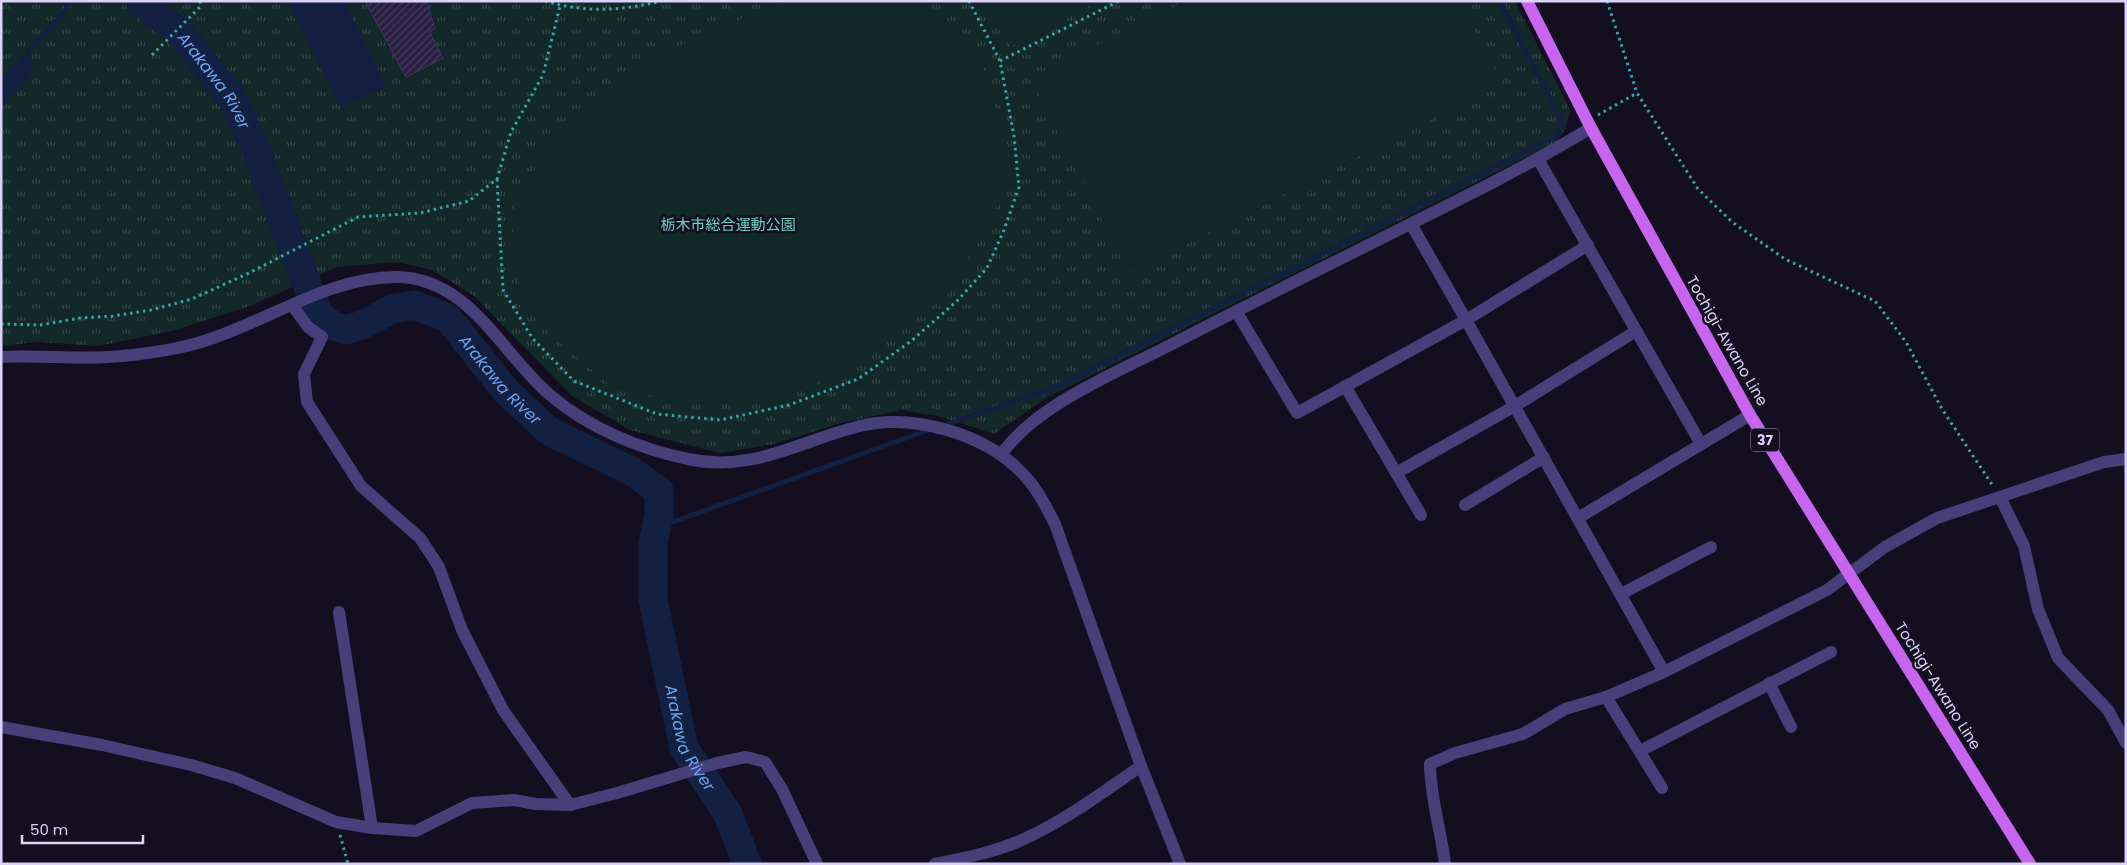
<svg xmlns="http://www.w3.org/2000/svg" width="2127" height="865" viewBox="0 0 2127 865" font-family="Poppins,'Noto Sans JP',sans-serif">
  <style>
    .park { fill: url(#park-tufts) }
    .pitch { fill: #132829 }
    .water { fill: #122041 }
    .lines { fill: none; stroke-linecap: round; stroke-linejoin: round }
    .stream { stroke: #122041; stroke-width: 5 }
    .river { stroke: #122041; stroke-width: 29 }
    .building { fill: url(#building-hatch); stroke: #423269 }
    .path { stroke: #3aa4a7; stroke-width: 3; stroke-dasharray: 2.5 4; stroke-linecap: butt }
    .minor { stroke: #473f7a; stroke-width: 12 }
    .tertiary { stroke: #473f7a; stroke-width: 12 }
    .primary { stroke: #c865ef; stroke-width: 12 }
    .labels { text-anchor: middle; stroke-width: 5; stroke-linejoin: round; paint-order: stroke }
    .shield { fill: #140f20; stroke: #9f98b9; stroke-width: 1 }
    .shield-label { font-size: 14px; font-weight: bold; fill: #dbd3fa }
    .park-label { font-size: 15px; fill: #67d3c2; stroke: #140f20 }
    .street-label { font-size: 15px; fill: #dbd3fa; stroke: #140f20 }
    .water-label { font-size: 16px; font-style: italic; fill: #6ca6f0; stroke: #140f20 }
  </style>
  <defs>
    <pattern id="park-tufts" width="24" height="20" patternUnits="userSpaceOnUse" patternTransform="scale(1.25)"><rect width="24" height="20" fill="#132829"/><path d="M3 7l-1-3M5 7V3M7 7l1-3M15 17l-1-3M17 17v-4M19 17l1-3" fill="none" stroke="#354649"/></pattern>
    <pattern id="building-hatch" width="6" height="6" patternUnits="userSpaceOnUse" patternTransform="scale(1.25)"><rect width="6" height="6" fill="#271d3f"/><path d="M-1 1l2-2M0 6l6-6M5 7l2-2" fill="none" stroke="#463d5c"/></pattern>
  </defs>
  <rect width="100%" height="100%" fill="#140f20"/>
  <polygon class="park" points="1,1 1515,1 1570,110 1565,130 1556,142 1048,397 994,434 938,416 902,410 841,423 774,444 720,453 630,430 572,396 473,295 432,270 397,262 336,267 250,306 172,331 98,346 37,342 1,346"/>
  <g class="pitch">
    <polygon points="782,1 918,1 979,53 1015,172 950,292 863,361 777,401 689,404 611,386 549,334 509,265 516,205 553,134 667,52"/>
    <polygon points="987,1 1100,1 1010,47"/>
    <polygon points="1185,1 1460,1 1502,84 1129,273 1030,78"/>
  </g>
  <g class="water">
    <polygon points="287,1 344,1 386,85 341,108"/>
    <polygon points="29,50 32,72 1,107 1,79"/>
  </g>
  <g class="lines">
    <g class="stream">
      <polyline points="29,50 65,12 69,1"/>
      <polyline points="942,426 1049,390 1558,135 1563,123 1500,1"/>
      <polyline points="656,528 931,429"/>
    </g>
    <path class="river" id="s1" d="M140,1L184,37L232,99L254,145L318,313L331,325L346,330L362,325L392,309L415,305L448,318L506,391L549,431L631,471L659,491V515L653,543V600L684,748L728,814L747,864"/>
  </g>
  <polygon class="building" points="365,1 426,1 435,28 429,31 443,58 406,77"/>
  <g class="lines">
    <g class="path">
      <path d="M545,1C584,13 622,11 661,1"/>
      <polyline points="1607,1 1637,93"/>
      <polyline points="152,55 200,7 200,1"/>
      <polyline points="1000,61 1119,1"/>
      <polyline points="1598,115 1637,93 1698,189 1732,222 1785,259 1875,301 1906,342 1942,409 1993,486"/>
      <polyline points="497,179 503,290 533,339 574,381 657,414 720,420 789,405 858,379 910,342 957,301 987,268 1004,230 1019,187 1014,136 1000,61 969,1"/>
      <polyline points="1,324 40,325 80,318 113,316 151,310 192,299 249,273 358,217 420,213 469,201 497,179 511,132 543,75 560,6"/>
      <polyline points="340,835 348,864"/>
    </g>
    <g class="minor">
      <polyline points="1538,159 1701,444"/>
      <polyline points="1411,224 1466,320 1664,672"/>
      <polyline points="292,305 308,327 322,337 304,374 307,402 361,486 420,538 439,567 462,630 503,710 570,805"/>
      <polyline points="1236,311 1297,413 1466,320 1588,245"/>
      <polyline points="1345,386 1421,515"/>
      <polyline points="1396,473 1515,406 1636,331"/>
      <polyline points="2000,497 2024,546 2038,609 2058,658 2108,710 2126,743"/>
      <polyline points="1465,505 1544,457"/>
      <polyline points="1578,518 1750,415"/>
      <polyline points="1621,594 1711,547"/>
      <polyline points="339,612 372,828"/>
      <polyline points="1769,683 1791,727"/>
      <polyline points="1,727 102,745 191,765 235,778 336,822 372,828 416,831 472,803 514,800 536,804 570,805 617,793 717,763 746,757 765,762 782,789 817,864"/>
      <polyline points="1640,751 1831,652"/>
      <polyline points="1662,788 1606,697 1664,672 1827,590 1885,547 1937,518 2104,462 2126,459"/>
      <path d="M935,864C964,858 996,852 1024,839C1066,820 1103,792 1141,766"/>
      <path d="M1445,864C1441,830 1430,797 1430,764L1455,753L1523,734L1565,709L1606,697"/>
    </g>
    <g class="tertiary">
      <path d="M1,357C37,355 72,359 108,357C138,355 171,351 201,342C265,323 328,277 396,277C469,277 501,353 550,395C589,428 639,449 688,459C753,473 799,441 860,426C913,413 986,434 1023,474C1037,488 1046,507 1055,524L1141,766L1180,864"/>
      <path d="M1001,455C1036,404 1119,372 1174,343C1249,304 1325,267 1400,229C1465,197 1529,165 1591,128"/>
    </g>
    <polyline class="primary" points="1527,1 1591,128 1750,415 2030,864"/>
  </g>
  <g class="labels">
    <rect class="shield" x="1751" y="428.5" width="28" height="23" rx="4"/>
    <g class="shield-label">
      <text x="1765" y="445">37</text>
    </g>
    <g class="park-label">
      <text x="728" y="230">栃木市総合運動公園</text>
    </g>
    <g class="street-label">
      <text transform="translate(1727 341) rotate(60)" y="5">Tochigi-Awano Line</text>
      <text transform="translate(1938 686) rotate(58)" y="5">Tochigi-Awano Line</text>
    </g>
    <g class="water-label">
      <text dy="6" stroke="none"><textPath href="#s1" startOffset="110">Arakawa River</textPath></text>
      <text dy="6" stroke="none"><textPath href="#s1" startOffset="590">Arakawa River</textPath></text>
      <text dy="6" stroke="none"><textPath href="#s1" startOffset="1040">Arakawa River</textPath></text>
    </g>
  </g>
  <rect width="2127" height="865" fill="none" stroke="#dbd3fa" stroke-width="5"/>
  <path d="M22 835v8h121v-8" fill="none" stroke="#dbd3fa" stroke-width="2.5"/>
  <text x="30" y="835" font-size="15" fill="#dbd3fa" stroke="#140f20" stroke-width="4" paint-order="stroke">50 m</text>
</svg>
